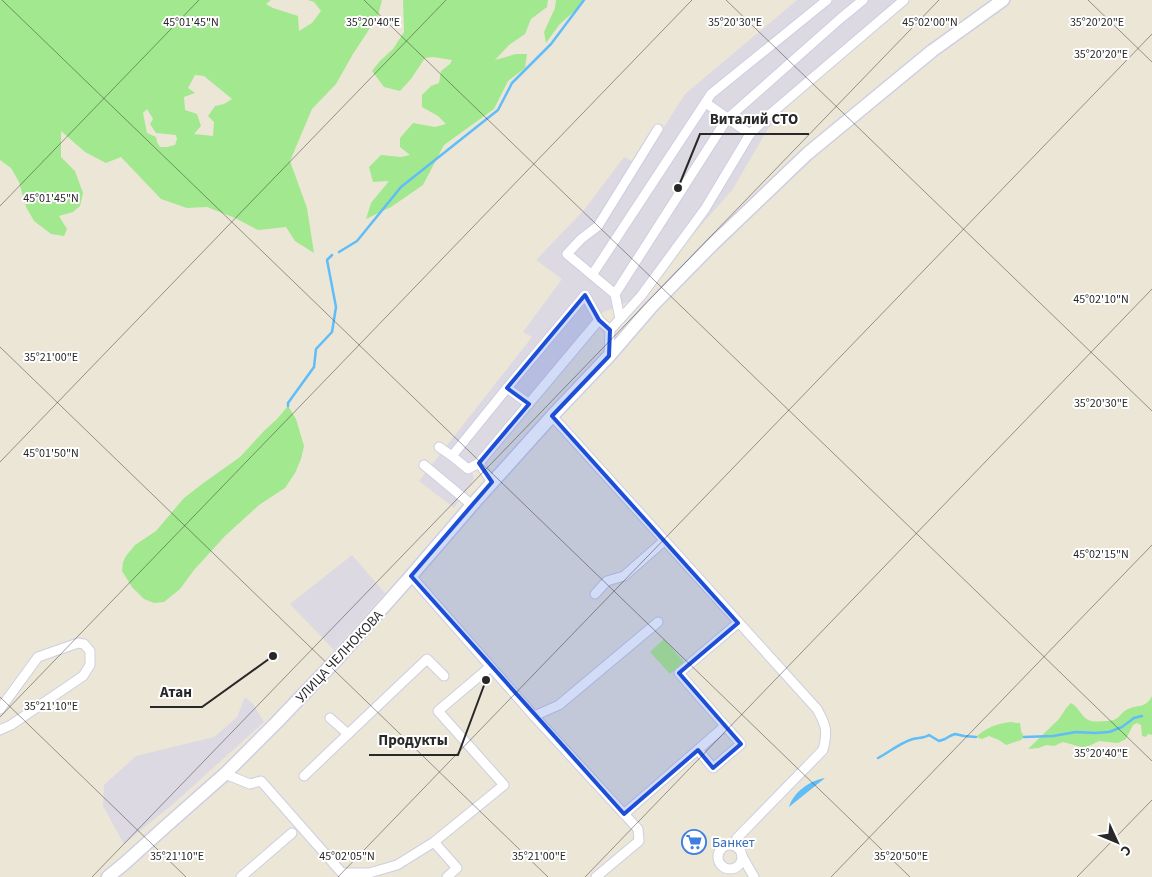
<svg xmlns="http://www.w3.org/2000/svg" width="1152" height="877" viewBox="0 0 1152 877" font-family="'Source Sans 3',sans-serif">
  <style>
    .industrial { fill: #ddd9e3 }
    .green { fill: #a2e88e; fill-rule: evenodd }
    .pitch { fill: #b7f089 }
    .water { fill: #60bdf8 }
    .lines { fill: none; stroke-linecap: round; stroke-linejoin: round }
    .stream { stroke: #60bdf8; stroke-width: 2.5 }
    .minor-casing { stroke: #cdcee2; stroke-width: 11 }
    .secondary-casing { stroke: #cdcee2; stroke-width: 15 }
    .minor { stroke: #fff; stroke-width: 9 }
    .secondary { stroke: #fff; stroke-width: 12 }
    .marked { fill: #1d4ed8; fill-opacity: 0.2; stroke: #1d4ed8; stroke-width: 4; stroke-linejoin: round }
    .ticks { fill: none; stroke: #282828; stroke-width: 1; stroke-opacity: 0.45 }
    .labels { text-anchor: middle; stroke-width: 4; stroke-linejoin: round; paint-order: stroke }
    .street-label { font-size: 14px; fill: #282828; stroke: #fff }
    .shop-label { font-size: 14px; fill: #366cbe; stroke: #fff; text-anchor: start }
    .ticks-label { font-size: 12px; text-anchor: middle; fill: #282828; stroke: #fff; stroke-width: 4; stroke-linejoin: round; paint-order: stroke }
    .leader { fill: none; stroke: #282828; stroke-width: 2 }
    .callout-dot { fill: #282828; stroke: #fff; stroke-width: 2 }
    .callout-label { font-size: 15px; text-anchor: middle; font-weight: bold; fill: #282828; stroke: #fff; stroke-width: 4; stroke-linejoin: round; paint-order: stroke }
  </style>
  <rect width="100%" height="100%" fill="#ece6d7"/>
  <g class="industrial">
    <polygon points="797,0 904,0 809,79 766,132 733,189 637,298 597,315 471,470 474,479 454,508 419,481 532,337 523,332 562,279 536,260 584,210 624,157 640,165 685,94"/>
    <polygon points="352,555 385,593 334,650 290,604"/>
    <polygon points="245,697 253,704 264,722 172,805 124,844 103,806 104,785 136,756 214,737 237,717"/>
  </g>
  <g class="green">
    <path d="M0,0H271L266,4L273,8L298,16L299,31L312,23L321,11L314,2L308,0H382L378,16L353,54L336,84L312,109L290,161L307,208L314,253L295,241L286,227L258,230L235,218L207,207L187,208L161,199L121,157L106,163L85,152L61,131V157L75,171L83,193L80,206L73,212L59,216L67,229L64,236L51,234L34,221L26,207L19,182L11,168L0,160ZM195,75L204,76L232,99L224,104L215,106L208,116L214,122L213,136L194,134L201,126L197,114L185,110L184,97L195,93L188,88ZM147,109L153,119L150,124L156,133L176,135L177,139L175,145L167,147H160L157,142L156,137L147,133L143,113Z"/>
    <polygon points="403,0 548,0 547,7 531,19 525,34 509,45 495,60 516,54 527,54 525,68 508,81 494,109 444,145 423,185 391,207 366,219 371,203 389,181 373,182 369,167 381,155 401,157 410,155 400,147 400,138 413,123 435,127 446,124 438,116 422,107 422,95 431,86 439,83 441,71 450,64 452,60 433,57 425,58 411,79 400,91 384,87 372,71 380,61 393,49 404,32"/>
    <polygon points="556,0 584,0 581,5 559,25 546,43 544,32 555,8"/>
    <polygon points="288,406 296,419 304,446 301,459 295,473 285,488 259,505 225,536 194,570 180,589 164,602 154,603 144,599 132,587 122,571 123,562 126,556 135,545 156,531 184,498 202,484 240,457 264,431 277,419"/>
    <path d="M1152,696V735L1148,734L1146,737L1142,736L1141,725L1137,723L1133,725L1126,739L1118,743L1099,741L1085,748L1063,742L1054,746L1046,745L1039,748L1028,749L1058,720C1063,714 1065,708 1071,703C1079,707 1082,719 1091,721C1095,722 1110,721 1114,720C1119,718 1122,712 1126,710C1137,704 1146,709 1152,696Z"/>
    <path d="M1011,722L1017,723H1020L1021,731L1024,737L1021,740L1006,745L999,740L989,736L982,739L976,737C987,727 996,724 1011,722Z"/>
  </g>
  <polygon class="pitch" points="664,639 684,662 670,674 650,652"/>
  <path class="water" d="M825,778L789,807C793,792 811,780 825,778Z"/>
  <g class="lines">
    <g class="stream">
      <polyline points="339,252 357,241 401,187 498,110 512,83 551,44 584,0"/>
      <polyline points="288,406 288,403 314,367 316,349 332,332 336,307 327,260 332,255"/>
      <polyline points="1024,737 1053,736 1076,732 1095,733 1109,732 1122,727 1134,718 1142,716"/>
      <path d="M878,758C889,752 899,744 910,740C917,737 923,739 929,735L939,741L945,739L950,736L955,734L964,736L976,737"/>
    </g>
    <defs>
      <g id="minor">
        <polyline points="750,134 768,116 904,0"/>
        <polyline points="592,275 711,94 827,0"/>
        <polyline points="615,294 727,119 841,18 863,0"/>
        <polyline points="620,319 641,296 705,209 750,134 706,103"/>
        <polyline points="599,320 479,463 468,469 452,456 507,388 585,295 599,320 610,330"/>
        <polyline points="609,356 610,330 620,319 615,294 567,254 581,239 598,226 658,129"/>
        <polyline points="507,388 529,404"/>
        <path d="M552,416L817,709C826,725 828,731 823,750L737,838L735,843L738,848"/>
        <polyline points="439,447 452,456"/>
        <polyline points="479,463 492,482"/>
        <polyline points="424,465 472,505"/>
        <polyline points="411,576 534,716 638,829 639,841 596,877"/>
        <polyline points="595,594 607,581 624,576 664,541"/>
        <polyline points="0,709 38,657 78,643 84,644 90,651 90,665 83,676 11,725 0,730"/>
        <polyline points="534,716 559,705 658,622"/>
        <polyline points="330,718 348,734 427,659 444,676"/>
        <polyline points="698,750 713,768 741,744 679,673 738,623"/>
        <polyline points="225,774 250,784 261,781 342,873 369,873 397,865 434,842 504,785 438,711 490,667"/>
        <polyline points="304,776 348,734"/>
        <polyline points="624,814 725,726"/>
        <polyline points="434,842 457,868 447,877"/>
        <circle cx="730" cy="857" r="12"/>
        <polyline points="742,856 754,877"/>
        <polyline points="241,877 292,833"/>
      </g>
      <polyline id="secondary" points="108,877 125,863 166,826 225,774 277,722 337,659 411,576 472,505 552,416 609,356 652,306 712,245 807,154 932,51 1003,0"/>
    </defs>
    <use href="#minor" class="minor-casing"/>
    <use href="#secondary" class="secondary-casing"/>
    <use href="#minor" class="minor"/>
    <use href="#secondary" class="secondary"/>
  </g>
  <path class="marked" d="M585,295L599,320L610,330L609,356L552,416L738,623L679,673L741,744L713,768L698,750L624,814L411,576L492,482L479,463L529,404L507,388Z"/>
  <path class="ticks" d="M2,0L910,877M364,0L1152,761M726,0L1152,411M1088,0L1152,62M0,206L199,0M0,347L548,877M0,462L446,0M0,697L186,877M0,717L692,0M92,877L939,0M338,877L1152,34M585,877L1152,289M831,877L1152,545M1077,877L1152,800"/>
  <defs>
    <symbol id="supermarket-ring" viewBox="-11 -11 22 22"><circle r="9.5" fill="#fff" stroke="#3f7fe0" stroke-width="1.5"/><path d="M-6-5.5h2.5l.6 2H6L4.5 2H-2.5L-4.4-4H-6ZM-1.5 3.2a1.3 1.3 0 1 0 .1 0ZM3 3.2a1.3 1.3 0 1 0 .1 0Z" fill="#3f7fe0"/></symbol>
  </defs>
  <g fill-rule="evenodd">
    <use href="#supermarket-ring" x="680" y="828" width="28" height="28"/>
  </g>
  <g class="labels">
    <g class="street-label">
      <text transform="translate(339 656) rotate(-47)" y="5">УЛИЦА ЧЕЛНОКОВА</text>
    </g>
    <g class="shop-label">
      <text x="712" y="847">Банкет</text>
    </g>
  </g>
  <g class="ticks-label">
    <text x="373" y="26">35°20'40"E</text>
    <text x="735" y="26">35°20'30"E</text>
    <text x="1097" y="26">35°20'20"E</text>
    <text x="930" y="26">45°02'00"N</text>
    <text x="191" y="26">45°01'45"N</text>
    <text x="1101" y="58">35°20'20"E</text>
    <text x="51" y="202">45°01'45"N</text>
    <text x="1101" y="303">45°02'10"N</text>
    <text x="51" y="361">35°21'00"E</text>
    <text x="1101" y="407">35°20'30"E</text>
    <text x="51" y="457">45°01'50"N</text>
    <text x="1101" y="558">45°02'15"N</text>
    <text x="51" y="710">35°21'10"E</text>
    <text x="1101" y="757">35°20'40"E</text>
    <text x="347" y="860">45°02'05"N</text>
    <text x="177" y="860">35°21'10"E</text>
    <text x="539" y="860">35°21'00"E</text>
    <text x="901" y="860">35°20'50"E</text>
  </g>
  <path class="leader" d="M678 188L700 134H809M273 656L202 707H150M486 680L458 755H369"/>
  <g class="callout-dot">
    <circle cx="678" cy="188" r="5"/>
    <circle cx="273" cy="656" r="5"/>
    <circle cx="486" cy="680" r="5"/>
  </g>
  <g class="callout-label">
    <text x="754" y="124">Виталий СТО</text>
    <text x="176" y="697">Атан</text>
    <text x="413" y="745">Продукты</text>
  </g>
  <g transform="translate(1117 842) rotate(134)" stroke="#ffffff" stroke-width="4" paint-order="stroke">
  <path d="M0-4L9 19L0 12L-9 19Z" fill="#282828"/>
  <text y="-8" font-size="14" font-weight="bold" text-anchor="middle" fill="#282828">С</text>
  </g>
</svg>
